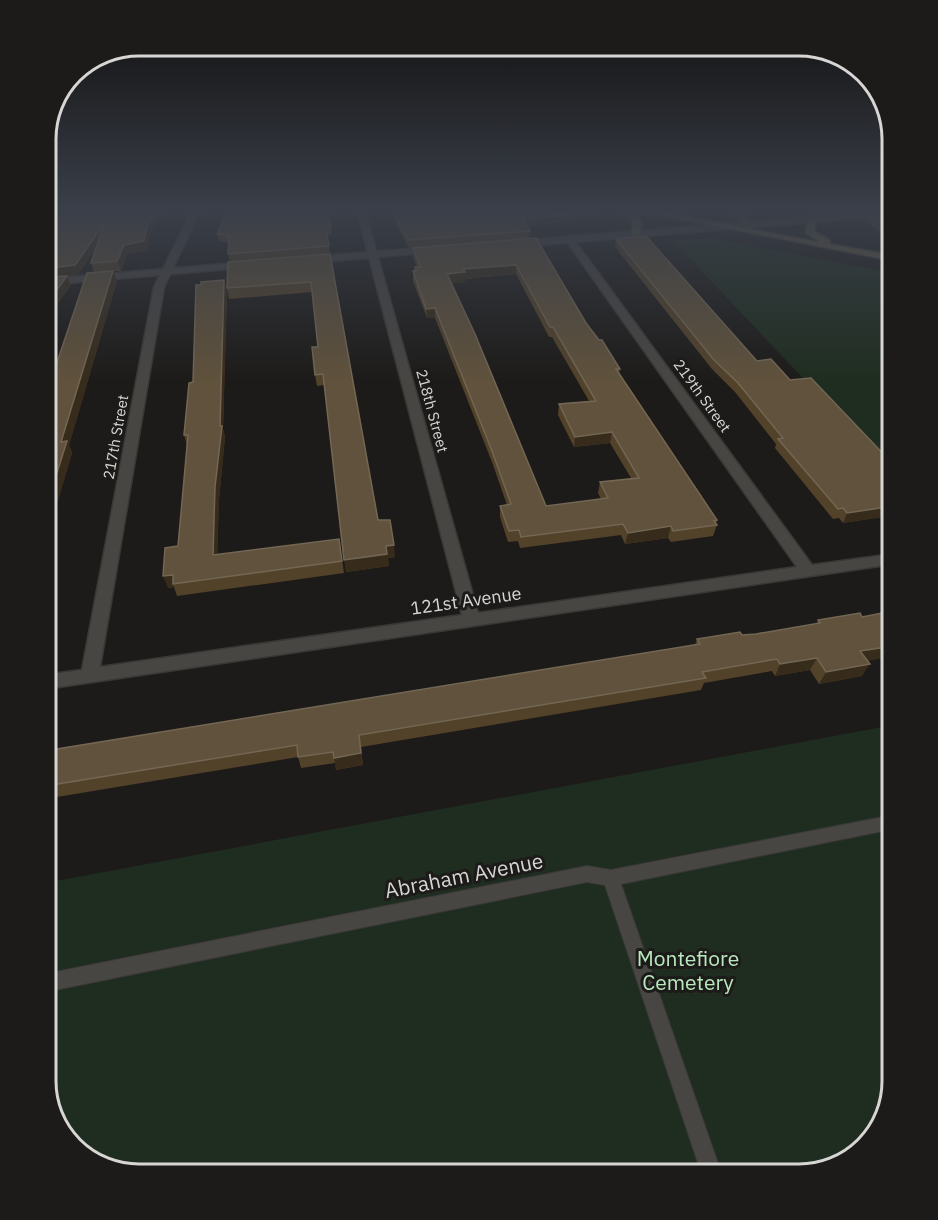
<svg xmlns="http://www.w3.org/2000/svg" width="938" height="1220" viewBox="0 0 938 1220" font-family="'IBM Plex Sans',sans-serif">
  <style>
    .green { fill: #1f2d20 }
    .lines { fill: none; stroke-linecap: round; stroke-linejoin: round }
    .service-casing { stroke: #393837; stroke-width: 2 }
    .minor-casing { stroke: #393837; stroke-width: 3 }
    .tertiary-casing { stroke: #393837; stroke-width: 3 }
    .secondary-casing { stroke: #393837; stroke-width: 3 }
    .service { fill: #484643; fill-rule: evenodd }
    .minor { fill: #484643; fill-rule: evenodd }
    .tertiary { fill: #484643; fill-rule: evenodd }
    .secondary { fill: #6a6047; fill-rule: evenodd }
    .wall { fill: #52422a; fill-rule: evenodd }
    .shaded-wall { fill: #372c1b }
    .building { fill: #60523c; stroke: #736754; stroke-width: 1.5; fill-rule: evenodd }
    .labels { text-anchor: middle; stroke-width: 6; stroke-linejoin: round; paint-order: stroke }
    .far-street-label { font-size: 15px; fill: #d7d6d4; stroke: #1d1b19 }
    .street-label { font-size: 18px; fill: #d7d6d4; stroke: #1d1b19 }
    .near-street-label { font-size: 21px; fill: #d7d6d4; stroke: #1d1b19 }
    .near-park-label { font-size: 21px; fill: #b8e9be; stroke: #1d1b19 }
    .rim { fill: none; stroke: #d7d6d4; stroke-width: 3 }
  </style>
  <rect width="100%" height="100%" fill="#1d1b19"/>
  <g class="green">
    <polygon points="710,238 893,273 893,473 672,240"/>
    <polygon points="893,725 893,1082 881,1128 851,1159 800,1175 132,1175 91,1162 61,1133 45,1082 45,883"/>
  </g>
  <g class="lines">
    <defs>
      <polygon id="service" points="893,815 893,829 621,884 722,1175 702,1175 605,885 587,882 45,992 45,974 587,866 611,870"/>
      <g id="minor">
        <polygon points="192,211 200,211 164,287 100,667 462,615 357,211 365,211 478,613 797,567 565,239 569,236 572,237 812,565 893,554 893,564 45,689 45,675 82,670 154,287"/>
        <polygon points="730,211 739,211 753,223 754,233 748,233 746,226"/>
      </g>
      <g id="tertiary">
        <polygon points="880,211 891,213 887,216 516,247 511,244 516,241"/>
        <polygon points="433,247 438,250 436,252 309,263 304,260 309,257"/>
        <polygon points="248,262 253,265 251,267 45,285 45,279"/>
      </g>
      <g id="secondary">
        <path d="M621,211H631C641,218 644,225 638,236H632V220Z"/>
        <polygon points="638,211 656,211 819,242 805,232 809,219 813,216 817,219 814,231 830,240 830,244 893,255 893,261"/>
      </g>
    </defs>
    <use href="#service" class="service-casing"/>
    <use href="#minor" class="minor-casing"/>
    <use href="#tertiary" class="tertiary-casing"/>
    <use href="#secondary" class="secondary-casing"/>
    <use href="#service" class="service"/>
    <use href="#minor" class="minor"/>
    <use href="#tertiary" class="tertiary"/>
    <use href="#secondary" class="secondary"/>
  </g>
  <g class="wall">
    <polygon points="45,211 150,235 147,250 127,254 121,271 113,271 117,281 69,445 72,453 55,510 51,510 45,530 45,398 94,273 91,263 95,250 78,274 67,276 71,285 45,321"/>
    <polygon points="328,211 332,235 327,236 378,520 395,557 388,558 389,566 346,572 324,385 317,386 315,375 318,347 312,292 229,299 227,288 230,262 228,254 229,243 219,241 217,234"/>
    <polygon points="392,211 589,211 590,220 527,226 530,231 529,238 409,248 399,230"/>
    <polygon points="893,211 893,240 892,240 864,221 866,213"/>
    <path d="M536,238L586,323L620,369L619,373L717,520L716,524L717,525L713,536L671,542L668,538L625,544L621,535L520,548L518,541L508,542L500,517V506L507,505L492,462L435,318H427L413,281V271H415V267H417L413,257V248ZM516,274L549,337H552L589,401L559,404L558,415L574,447L610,443L631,478L600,482L598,493L601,499L546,506L452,283L465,282V279Z"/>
    <polygon points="616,239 757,361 790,380 893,464 893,507 886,508 882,517 843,523 839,518 833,519 775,448 776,444 735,392 712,369 615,247"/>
    <polygon points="224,280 227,290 223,429 225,437 219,499 217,555 339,539 344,573 177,596 174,587 168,588 178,546 187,445 184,435 193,382 201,285"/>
    <polygon points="818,620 867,661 862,676 819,684 810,670 775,676 772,671 704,683 701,690 361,747 363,765 336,770 335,763 301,768 298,757 45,799 45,751 695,645 697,639 756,634 817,624"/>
  </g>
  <g class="shaded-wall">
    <polygon points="156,211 163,211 150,235 147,250 127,254 121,271 117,261 124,245 147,226"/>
    <polygon points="591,213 590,220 522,226 523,219"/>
    <polygon points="104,224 107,233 78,274 45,279 45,269"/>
    <polygon points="516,265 516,274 465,279 465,282 448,283 447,274 463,269"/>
    <polygon points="113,271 117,281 69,445 72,453 55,510 49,498 61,442"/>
    <polygon points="67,276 71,285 45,321 45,306"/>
    <polygon points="224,280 227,290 223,429 225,437 219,499 217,567 213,555 215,487 220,426"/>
    <polygon points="435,308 435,318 427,318 426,309"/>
    <polygon points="612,432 610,443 574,447 575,437"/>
    <polygon points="893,498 893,507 886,508 882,517 843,523 847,513 881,500"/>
    <polygon points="45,500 51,510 45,530"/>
    <polygon points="671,526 668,538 625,544 628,533"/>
    <polygon points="394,545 395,557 388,558 389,566 346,572 344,560 386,546"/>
    <polygon points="45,572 47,576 45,584"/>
    <polygon points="173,575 173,584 174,587 168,588 163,576"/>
    <polygon points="893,646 893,656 853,664 860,651"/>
    <polygon points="817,658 810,670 775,676 780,664"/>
    <polygon points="870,664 862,676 819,684 826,672"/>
    <polygon points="359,735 363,765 336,770 334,758"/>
  </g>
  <g class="building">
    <polygon points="45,211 156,211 147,226 144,241 124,245 117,261 91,263 104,224 75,265 45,269"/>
    <polygon points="227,211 328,211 331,228 326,228 329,246 228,254 229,236 217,234"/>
    <polygon points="394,211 589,211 591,213 523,219 530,231 408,240 398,223"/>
    <polygon points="893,211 893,231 866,213"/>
    <polygon points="646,236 757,361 771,359 790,380 811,378 893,464 893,498 881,500 887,507 847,513 843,508 838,509 778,439 783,438 738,383 714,360 616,239"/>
    <path d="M536,238L586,323L599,340H602L620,369H616L717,520L714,521L717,525L673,531L671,526L628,533L623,524L521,537L519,530L509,531L500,506L511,504L492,451L435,308L426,309L413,271H416L415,267H421L413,248ZM516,265L550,327H553L596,401L559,404L575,437L612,432L639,478L600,482L608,498L546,506L475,334L447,274L465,272L463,269Z"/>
    <polygon points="330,254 378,520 390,520 394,545 386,546 387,554 344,560 323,374 315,375 312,347 318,347 311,282 227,288 228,262"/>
    <polygon points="113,271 61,442 67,441 49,498 45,498 45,398 87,273"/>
    <polygon points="67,276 45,306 45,277"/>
    <polygon points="224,280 220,426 222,426 215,487 213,555 339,539 342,561 173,584 173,575 163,576 165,548 178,546 188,435 184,435 189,383 193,382 196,285 201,285 201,282"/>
    <polygon points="893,611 893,646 860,651 870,664 826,672 817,658 780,664 777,659 702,672 706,678 359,735 361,753 334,758 333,752 298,757 297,745 45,786 45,751 700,644 697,639 740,632 742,635 756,634 820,623 818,620 860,613 862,617"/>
  </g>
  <linearGradient id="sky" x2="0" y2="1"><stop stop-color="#100f0e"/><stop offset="0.55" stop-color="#3a3f49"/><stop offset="1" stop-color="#3a3f49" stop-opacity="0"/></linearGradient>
  <rect width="938" height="382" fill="url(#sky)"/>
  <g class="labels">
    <g class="far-street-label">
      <text transform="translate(702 396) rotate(54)" y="5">219th Street</text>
      <text transform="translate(432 411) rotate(75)" y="5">218th Street</text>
      <text transform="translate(116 437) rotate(-80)" y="5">217th Street</text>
    </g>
    <g class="street-label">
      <text transform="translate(466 601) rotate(-8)" y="6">121st Avenue</text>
    </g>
    <g class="near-street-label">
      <text transform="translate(464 876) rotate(-11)" y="7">Abraham Avenue</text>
    </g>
    <g class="near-park-label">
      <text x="688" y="966">Montefiore<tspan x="688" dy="24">Cemetery</tspan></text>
    </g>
  </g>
  <path d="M0 0H938V1220H0ZM139 56H799A83 83 0 0 1 882 139V1081A83 83 0 0 1 799 1164H139A83 83 0 0 1 56 1081V139A83 83 0 0 1 139 56Z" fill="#1d1b19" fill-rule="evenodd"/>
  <path class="rim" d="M139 56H799A83 83 0 0 1 882 139V1081A83 83 0 0 1 799 1164H139A83 83 0 0 1 56 1081V139A83 83 0 0 1 139 56Z"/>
</svg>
